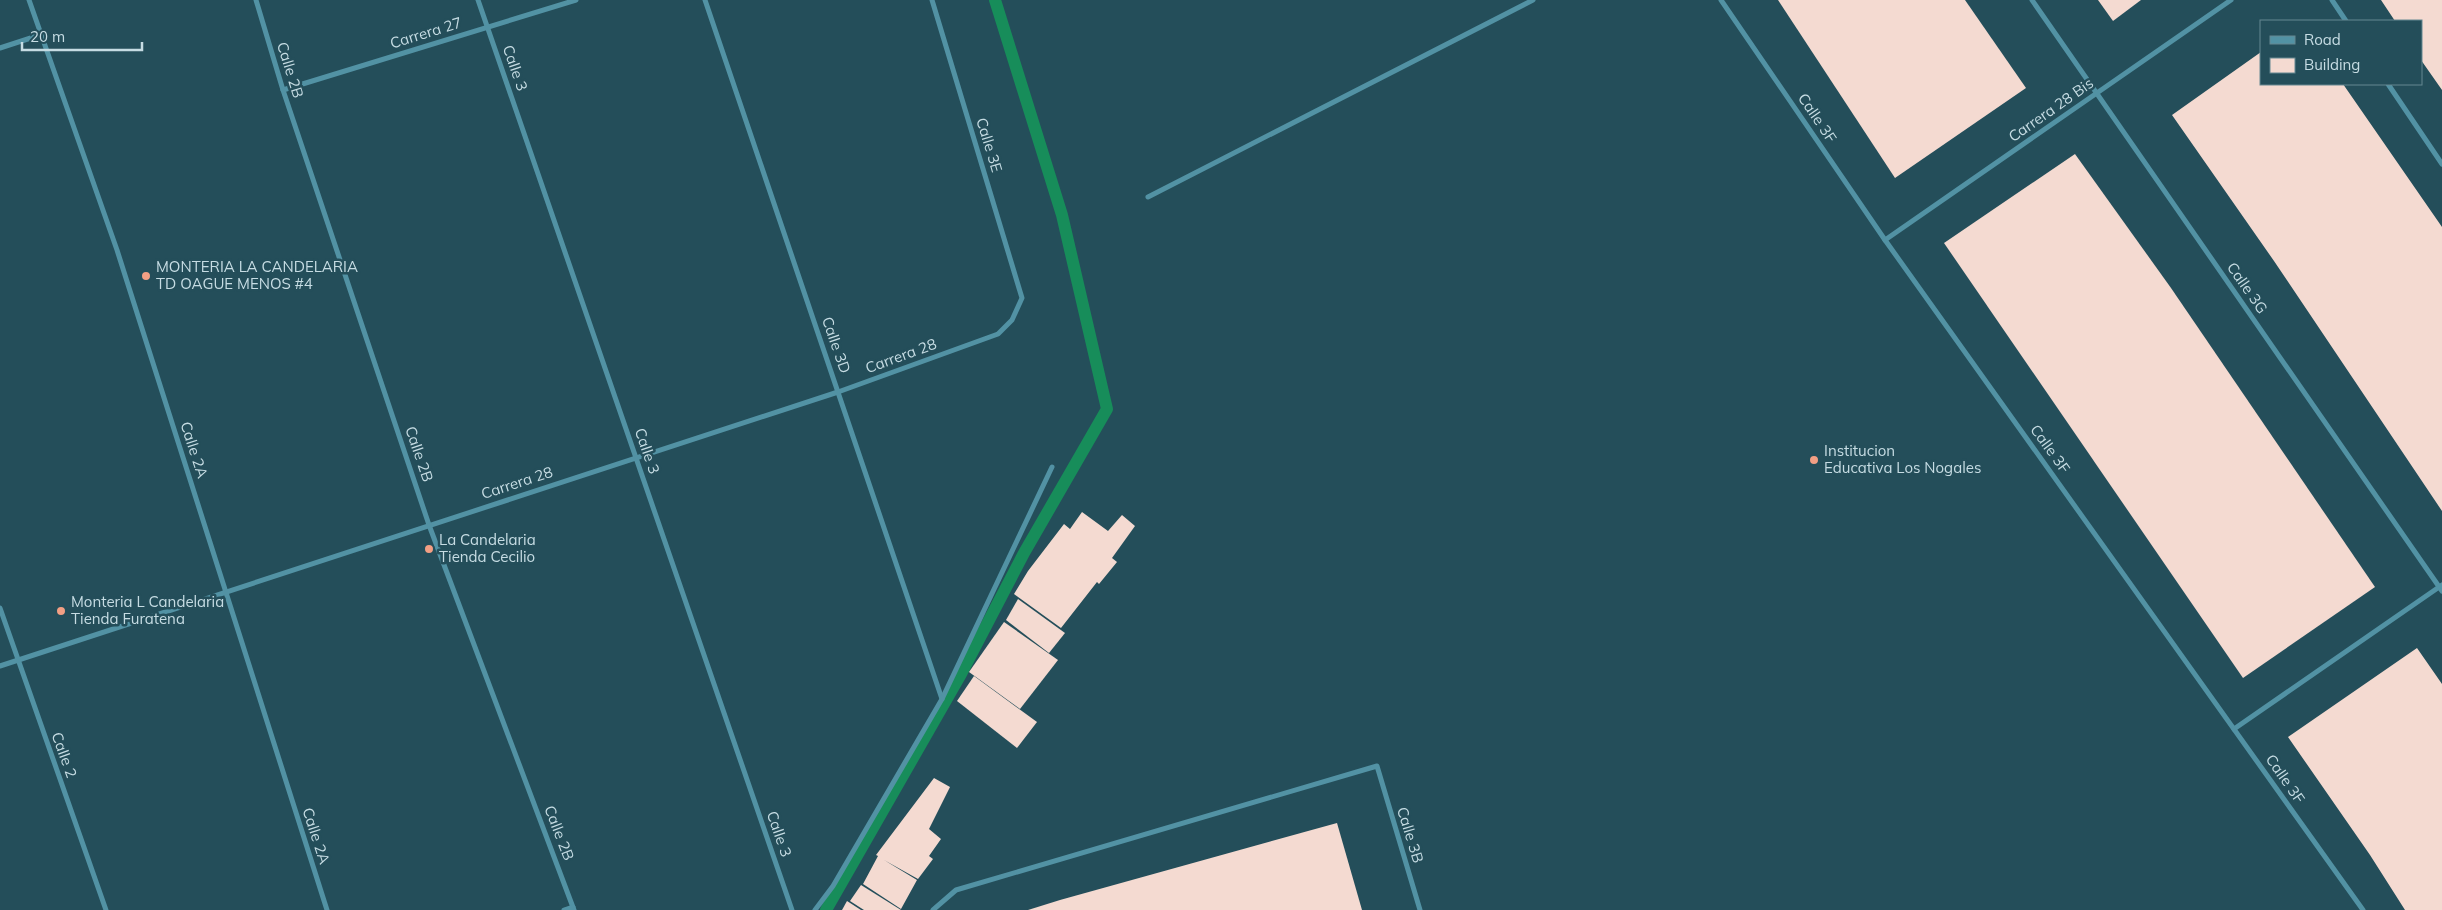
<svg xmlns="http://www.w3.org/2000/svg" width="2442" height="910" viewBox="0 0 2442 910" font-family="Mulish,sans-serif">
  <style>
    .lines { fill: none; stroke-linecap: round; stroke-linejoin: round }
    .stream { stroke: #178d5a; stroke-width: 12 }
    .building { fill: #f4dad1 }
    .street { stroke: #5292a4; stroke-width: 5 }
    .poi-dot { fill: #f39f84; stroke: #244e5a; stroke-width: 2 }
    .labels { text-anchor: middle; stroke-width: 5; stroke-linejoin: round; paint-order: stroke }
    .street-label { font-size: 15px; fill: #c6dce3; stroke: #244e5a }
    .poi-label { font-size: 15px; fill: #c6dce3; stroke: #244e5a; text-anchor: start }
  </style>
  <rect width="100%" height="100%" fill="#244e5a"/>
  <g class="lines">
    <polyline class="stream" points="826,910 961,674 1024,553 1107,409 1062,215 995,0"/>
  </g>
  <g class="building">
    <polygon points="1778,0 1965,0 2026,88 1895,178"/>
    <polygon points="2098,0 2141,0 2113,21"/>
    <polygon points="2381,0 2442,0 2442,90 2421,60 2421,21 2395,21"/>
    <polygon points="2261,52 2261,84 2343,84 2442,227 2442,511 2274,261 2172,115"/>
    <polygon points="2075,154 2171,288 2375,587 2243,678 1944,243"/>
    <polygon points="1082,512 1108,531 1122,515 1135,526 1112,558 1117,562 1099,584 1097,582 1061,628 1014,594 1028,571 1064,524 1070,529"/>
    <polygon points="1018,599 1065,633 1049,653 1006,620"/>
    <polygon points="1004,622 1058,660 1020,709 969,672"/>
    <polygon points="2417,648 2442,684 2442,910 2405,910 2370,855 2288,737"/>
    <polygon points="974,676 1037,722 1017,748 957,701"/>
    <polygon points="934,778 950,787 929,829 941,839 929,856 933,859 918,879 884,860 917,880 901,909 863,884 878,856 876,855"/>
    <polygon points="1337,823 1362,910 1028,910 1060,900"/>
    <polygon points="861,885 901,910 864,910 850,901"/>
    <polygon points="847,901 861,910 842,910"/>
  </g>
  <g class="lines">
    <g class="street">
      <polyline points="29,0 117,250 327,910"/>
      <polyline points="256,0 283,90 429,525 574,910"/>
      <polyline points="478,0 792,910"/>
      <polyline points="705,0 942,699"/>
      <polyline points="1721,0 1885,240 2363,910"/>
      <polyline points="2032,0 2442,591"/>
      <polyline points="2332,0 2346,21"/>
      <polyline points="0,48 40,35"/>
      <polyline points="2388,84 2442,164"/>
      <polyline points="283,90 576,0"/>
      <polyline points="1148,197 1533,0"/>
      <polyline points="1885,240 2231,0"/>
      <polyline points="0,608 106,910"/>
      <polyline points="0,666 838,392 998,334 1012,320 1022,298 932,0"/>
      <polyline points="2234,729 2442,585"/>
      <polyline points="564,910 573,907"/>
      <polyline points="815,910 833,886 942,699 1052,467"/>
      <polyline points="933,910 956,890 1377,766 1420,910"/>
    </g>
  </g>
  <g class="poi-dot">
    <circle cx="146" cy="276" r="5"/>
    <circle cx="1814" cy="460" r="5"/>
    <circle cx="429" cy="549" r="5"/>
    <circle cx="61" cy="611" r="5"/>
  </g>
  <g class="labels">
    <g class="street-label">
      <text transform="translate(426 33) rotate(-17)" y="5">Carrera 27</text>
      <text transform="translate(515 68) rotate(71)" y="5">Calle 3</text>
      <text transform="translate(290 70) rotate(73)" y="5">Calle 2B</text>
      <text transform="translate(2051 110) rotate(-35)" y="5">Carrera 28 Bis</text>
      <text transform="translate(1817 118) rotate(56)" y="5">Calle 3F</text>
      <text transform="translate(989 145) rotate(73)" y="5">Calle 3E</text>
      <text transform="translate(2247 288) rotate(55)" y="5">Calle 3G</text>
      <text transform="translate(836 345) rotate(71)" y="5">Calle 3D</text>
      <text transform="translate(901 356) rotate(-20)" y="5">Carrera 28</text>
      <text transform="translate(2050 449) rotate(54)" y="5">Calle 3F</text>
      <text transform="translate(194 450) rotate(72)" y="5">Calle 2A</text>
      <text transform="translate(647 451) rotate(71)" y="5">Calle 3</text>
      <text transform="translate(419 454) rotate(71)" y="5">Calle 2B</text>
      <text transform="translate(517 483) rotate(-18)" y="5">Carrera 28</text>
      <text transform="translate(64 755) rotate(70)" y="5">Calle 2</text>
      <text transform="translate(2285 779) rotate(55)" y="5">Calle 3F</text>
      <text transform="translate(559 833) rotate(69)" y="5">Calle 2B</text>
      <text transform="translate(779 834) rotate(71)" y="5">Calle 3</text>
      <text transform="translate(1410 835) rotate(73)" y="5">Calle 3B</text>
      <text transform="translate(316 836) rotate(72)" y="5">Calle 2A</text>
    </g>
    <g class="poi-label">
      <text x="156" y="272">MONTERIA LA CANDELARIA<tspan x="156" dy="17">TD OAGUE MENOS #4</tspan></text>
      <text x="1824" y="456">Institucion<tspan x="1824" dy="17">Educativa Los Nogales</tspan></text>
      <text x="439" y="545">La Candelaria<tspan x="439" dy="17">Tienda Cecilio</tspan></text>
      <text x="71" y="607">Monteria L Candelaria<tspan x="71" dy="17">Tienda Furatena</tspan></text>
    </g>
  </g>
  <rect x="2260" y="20" width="162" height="65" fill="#244e5a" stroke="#658791"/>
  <rect x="2270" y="36" width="25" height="8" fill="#5292a4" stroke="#658791"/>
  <text x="2304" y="45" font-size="15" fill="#c6dce3">Road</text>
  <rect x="2270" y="58" width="25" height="15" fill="#f4dad1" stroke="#658791"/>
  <text x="2304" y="70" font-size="15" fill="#c6dce3">Building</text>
  <path d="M22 42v8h120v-8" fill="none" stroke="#c6dce3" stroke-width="2.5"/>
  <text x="30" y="42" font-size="15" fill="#c6dce3" stroke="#244e5a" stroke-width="4" paint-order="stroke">20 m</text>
</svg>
